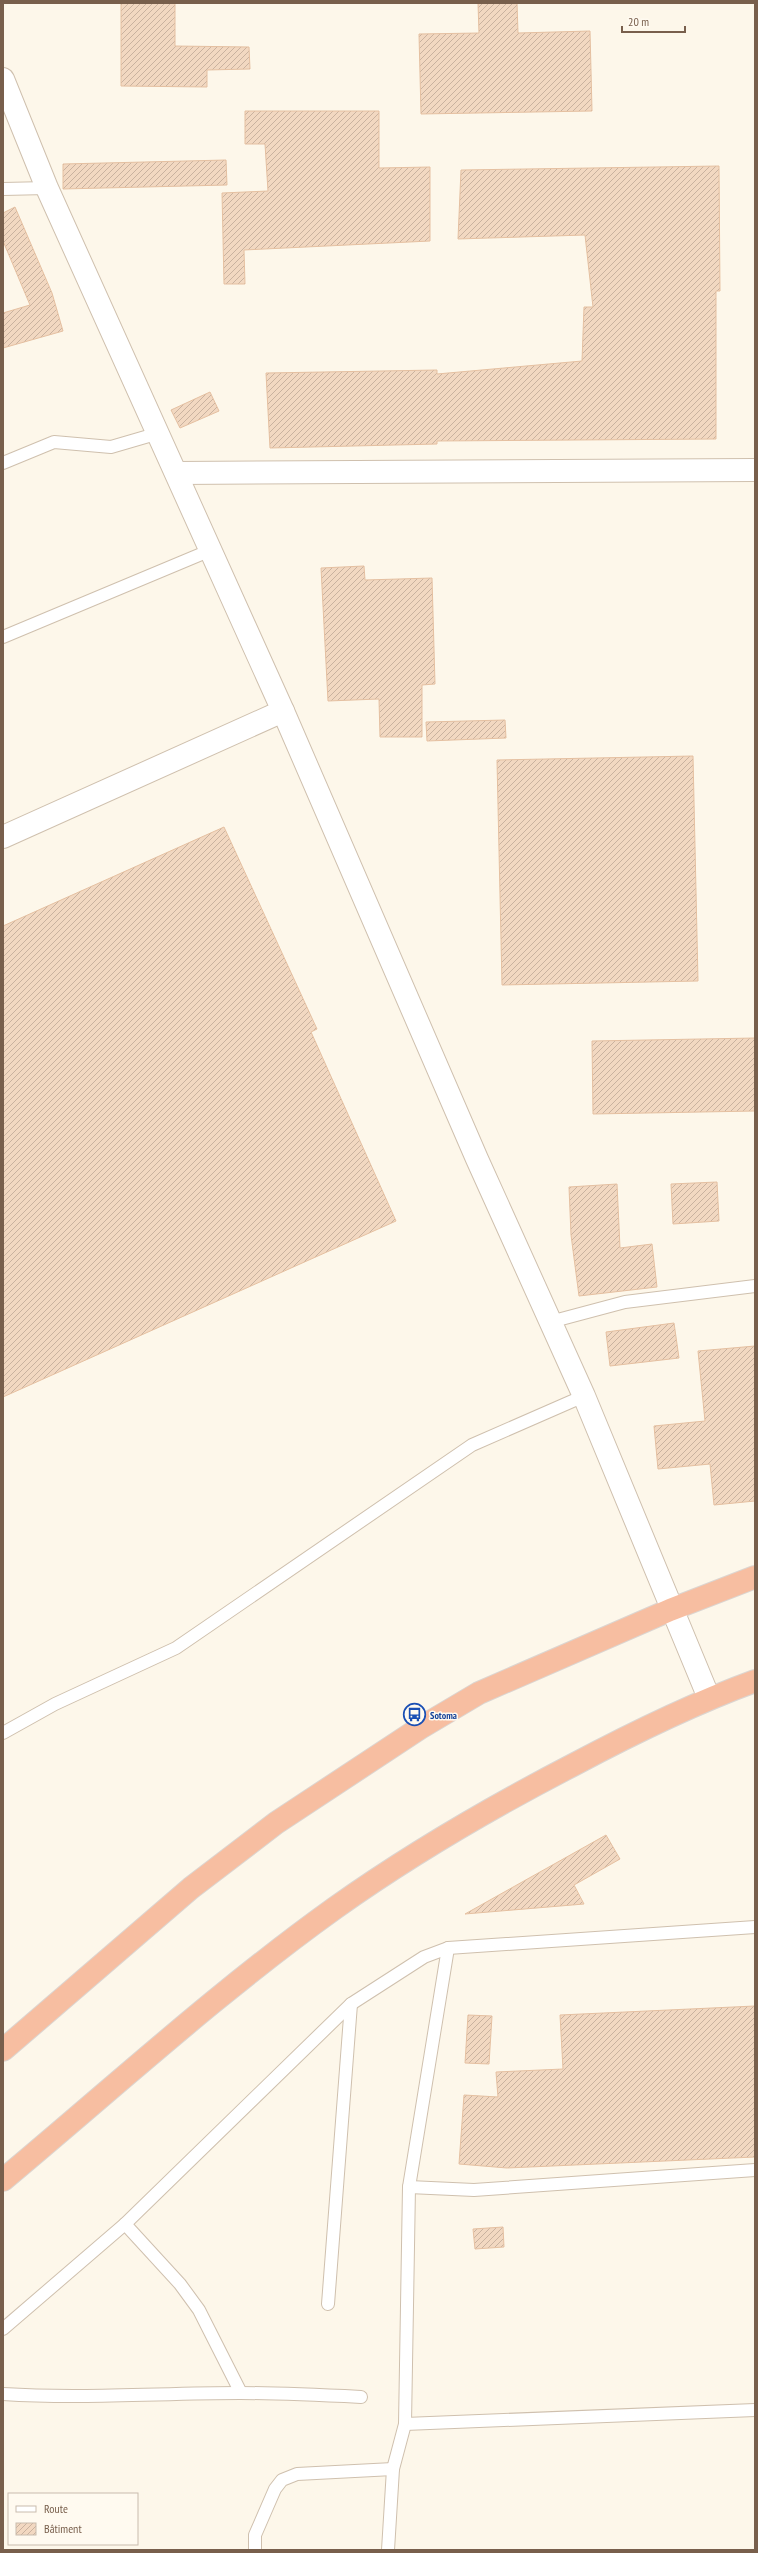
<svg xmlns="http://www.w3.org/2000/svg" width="758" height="2553" viewBox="0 0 758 2553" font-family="'PT Sans Narrow',sans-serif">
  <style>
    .building { fill: url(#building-hatch); stroke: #e5c0a1 }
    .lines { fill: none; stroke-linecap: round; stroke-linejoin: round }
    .lane-casing { stroke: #cfc0ae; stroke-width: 14 }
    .street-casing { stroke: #cfc0ae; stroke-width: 24 }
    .highway-casing { stroke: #dcd5d0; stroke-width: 24 }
    .lane { stroke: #fff; stroke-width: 12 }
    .street { stroke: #fff; stroke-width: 22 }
    .highway { stroke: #f7bea1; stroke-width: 22 }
    .labels { text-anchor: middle; stroke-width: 3; stroke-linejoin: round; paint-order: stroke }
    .transit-label { font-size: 10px; font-weight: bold; fill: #164399; stroke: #fffaf0; text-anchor: start }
  </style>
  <defs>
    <pattern id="building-hatch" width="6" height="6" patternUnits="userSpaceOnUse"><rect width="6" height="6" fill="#f2d8c1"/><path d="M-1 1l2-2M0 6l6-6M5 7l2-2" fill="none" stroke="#c9b29f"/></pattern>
  </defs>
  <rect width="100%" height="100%" fill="#fdf7ea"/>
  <g class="building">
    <polygon points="121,3 175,3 175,46 249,47 250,69 207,70 207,87 121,86"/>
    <polygon points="478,3 517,3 518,33 590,31 592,111 421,114 419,34 479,33"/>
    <polygon points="245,111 379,111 379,168 430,167 430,241 244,250 245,284 224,284 222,193 268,191 265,144 245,144"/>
    <polygon points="226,160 227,185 63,189 63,164"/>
    <polygon points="719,166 720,291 716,291 716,439 437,441 437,444 270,448 266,373 437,370 437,374 582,361 584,307 593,307 585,235 458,239 461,170"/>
    <polygon points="15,207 52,293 63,331 3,348 3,313 30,305 3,241 3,213"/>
    <polygon points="210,392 219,411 180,428 171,410"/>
    <polygon points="364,566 365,580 432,578 435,684 422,685 422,737 380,737 379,699 328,701 321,568"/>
    <polygon points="505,720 506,738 427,741 426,722"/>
    <polygon points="693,756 698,981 502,985 497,760"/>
    <polygon points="224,827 317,1029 311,1032 396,1221 3,1397 3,926"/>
    <polygon points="755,1038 755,1111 593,1114 592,1041"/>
    <polygon points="717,1182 719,1221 673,1224 671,1184"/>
    <polygon points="617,1184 620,1248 652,1244 657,1287 579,1296 571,1235 569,1187"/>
    <polygon points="674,1323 679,1358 610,1366 606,1332"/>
    <polygon points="755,1346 755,1501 714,1505 710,1464 658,1469 654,1426 705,1421 698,1351"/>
    <polygon points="606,1835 620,1859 574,1885 584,1904 465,1914"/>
    <polygon points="755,2006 755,2157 507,2168 459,2164 464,2095 498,2097 496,2072 563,2069 560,2015"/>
    <polygon points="468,2015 492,2016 489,2064 465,2063"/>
    <polygon points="503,2227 504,2247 475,2249 473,2229"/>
  </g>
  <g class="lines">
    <defs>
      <g id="lane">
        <polyline points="3,189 47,188"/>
        <polyline points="3,463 54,442 111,447 159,433"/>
        <polyline points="3,637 211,550"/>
        <polyline points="550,1322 625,1302 755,1286"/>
        <polyline points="3,1733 55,1704 176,1648 472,1445 584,1396"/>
        <polyline points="409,2187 474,2190 755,2170"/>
        <polyline points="125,2224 180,2284 199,2310 241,2393"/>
        <polyline points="328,2304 351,2004"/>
        <polyline points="3,2329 125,2224 351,2004 424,1957 448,1948 755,1927"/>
        <path d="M3,2394C82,2399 161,2393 240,2393C280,2393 321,2395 361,2397"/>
        <polyline points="405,2424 755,2410"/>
        <polyline points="255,2550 255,2535 275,2489 282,2480 297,2474 393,2469"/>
        <polyline points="388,2550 393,2469 405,2424 409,2187 448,1948"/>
      </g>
      <g id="street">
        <polyline points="3,79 47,188 283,711 477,1159 584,1396 709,1698"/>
        <polyline points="177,473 755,470"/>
        <polyline points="3,837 283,711"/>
      </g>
      <g id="highway">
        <polyline points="3,2050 191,1888 276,1823 420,1728 479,1693 670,1610 755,1577"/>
        <path d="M3,2180C112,2089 219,1991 335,1908C411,1854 490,1808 573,1765C633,1733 692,1704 755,1681"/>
      </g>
    </defs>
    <use href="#lane" class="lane-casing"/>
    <use href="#street" class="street-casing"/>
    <use href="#highway" class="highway-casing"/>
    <use href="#lane" class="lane"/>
    <use href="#street" class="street"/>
    <use href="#highway" class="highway"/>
  </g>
  <defs>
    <symbol id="bus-ring" viewBox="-11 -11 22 22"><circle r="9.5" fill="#fffaf0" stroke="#1a4fb4" stroke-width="1.5"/><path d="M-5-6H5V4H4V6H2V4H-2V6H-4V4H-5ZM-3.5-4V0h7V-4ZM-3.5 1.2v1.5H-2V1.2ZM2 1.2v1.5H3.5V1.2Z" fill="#1a4fb4"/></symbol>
  </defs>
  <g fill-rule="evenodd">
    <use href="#bus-ring" x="402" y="1702" width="25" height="25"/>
  </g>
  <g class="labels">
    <g class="transit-label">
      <text x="430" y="1719">Sotoma</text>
    </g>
  </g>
  <rect width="758" height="2553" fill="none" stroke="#785f4c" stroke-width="8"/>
  <rect x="8" y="2493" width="130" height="52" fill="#fffaf0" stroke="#c9bcae"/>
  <rect x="16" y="2506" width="20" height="6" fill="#ffffff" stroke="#c9bcae"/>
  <text x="44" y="2513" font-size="12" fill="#785f4c">Route</text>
  <rect x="16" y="2523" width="20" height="12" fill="url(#building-hatch)" stroke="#c9bcae"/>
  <text x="44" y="2533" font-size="12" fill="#785f4c">Bâtiment</text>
  <path d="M622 26v6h63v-6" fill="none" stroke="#785f4c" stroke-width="2"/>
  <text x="628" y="26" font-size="12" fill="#785f4c" stroke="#fffaf0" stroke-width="3" paint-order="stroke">20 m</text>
</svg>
